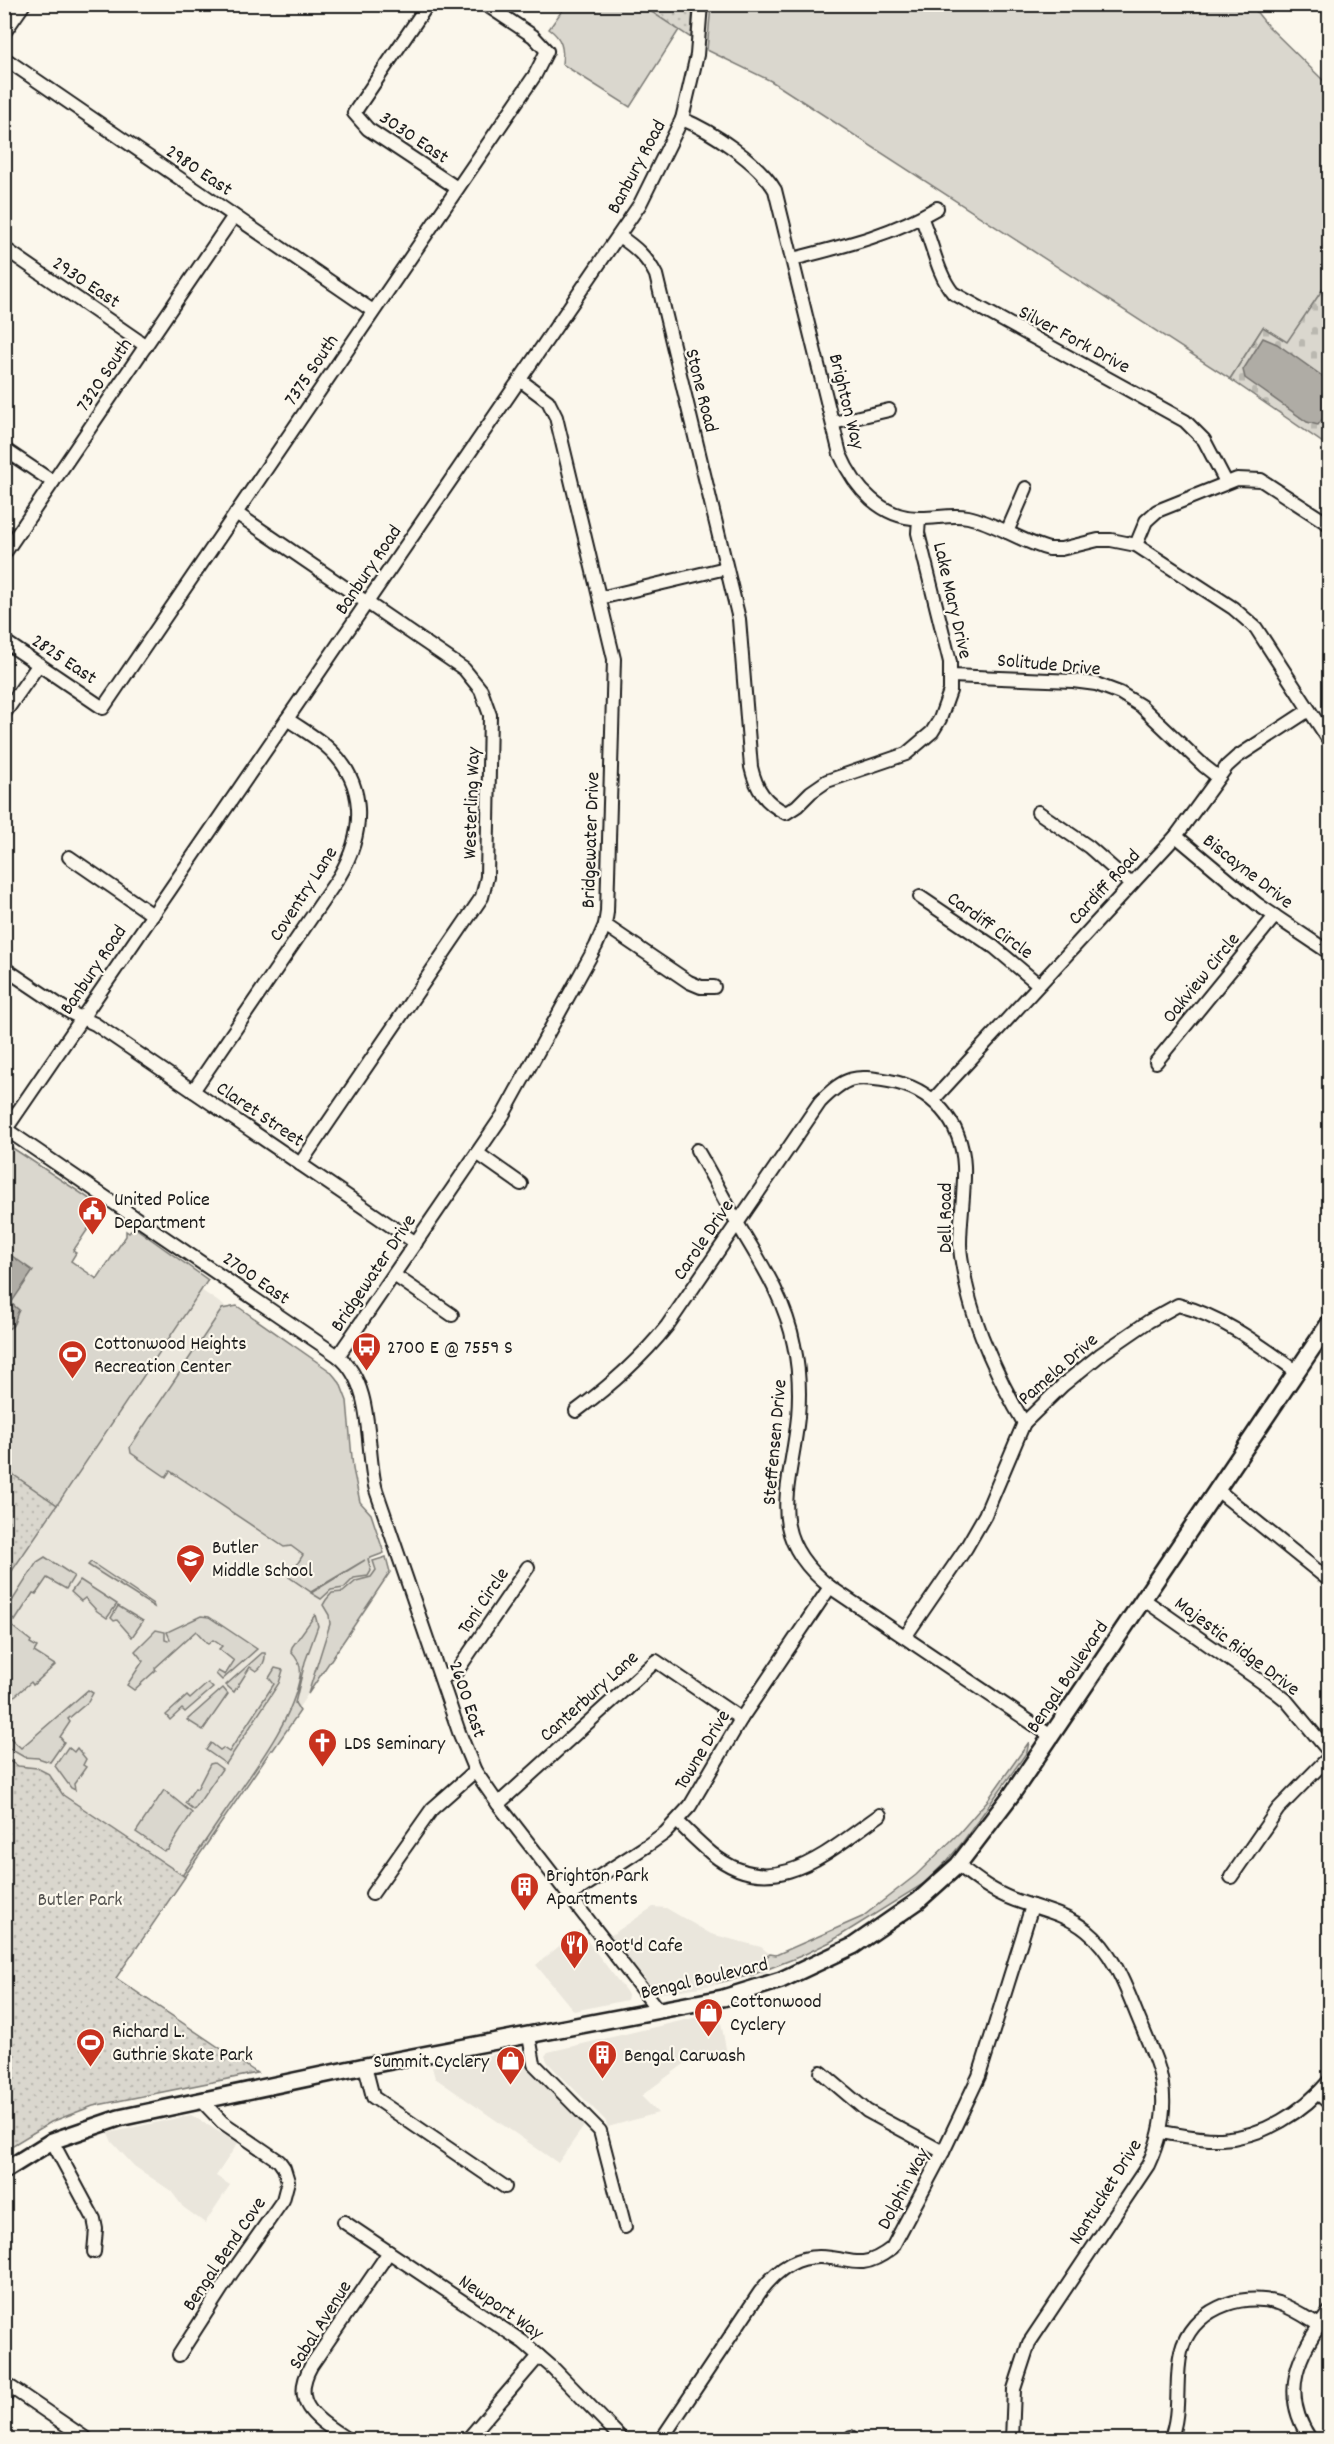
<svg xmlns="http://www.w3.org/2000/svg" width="1334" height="2444" viewBox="0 0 1334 2444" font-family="Dekko,sans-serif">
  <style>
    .built { fill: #eae6dc }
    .green { fill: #dad7ce; stroke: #7b7a75; stroke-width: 1.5 }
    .cemetery { fill: url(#cemetery-stones); stroke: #7b7a75; stroke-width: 1.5 }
    .park { fill: url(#park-dots); stroke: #7b7a75; stroke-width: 1.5 }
    .water { fill: #afaca5; stroke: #74726e; stroke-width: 1.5 }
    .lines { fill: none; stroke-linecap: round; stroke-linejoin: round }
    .minor-casing { stroke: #1c1c1c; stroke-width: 16 }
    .major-casing { stroke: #1c1c1c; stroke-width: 20 }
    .minor { stroke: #fbf7ec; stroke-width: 12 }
    .major { stroke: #fbf7ec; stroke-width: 15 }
    .labels { text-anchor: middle; stroke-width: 4.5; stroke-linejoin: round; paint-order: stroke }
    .street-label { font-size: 20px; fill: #1c1c1c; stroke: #fbf7ec }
    .poi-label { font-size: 20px; fill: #1c1c1c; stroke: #fbf7ec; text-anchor: start }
    .park-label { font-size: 20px; fill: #555451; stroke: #fbf7ec }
  </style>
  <defs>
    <pattern id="cemetery-stones" width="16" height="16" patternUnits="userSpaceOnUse" patternTransform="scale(1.5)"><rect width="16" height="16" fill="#dad7ce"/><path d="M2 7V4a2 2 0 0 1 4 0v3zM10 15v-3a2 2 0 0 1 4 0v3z" fill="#bab8b0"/></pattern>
    <pattern id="park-dots" width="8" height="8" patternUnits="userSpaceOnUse" patternTransform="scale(1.5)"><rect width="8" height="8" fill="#dad7ce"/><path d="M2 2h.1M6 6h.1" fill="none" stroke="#bab8b0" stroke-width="1.8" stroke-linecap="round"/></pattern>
  </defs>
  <rect width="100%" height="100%" fill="#fbf7ec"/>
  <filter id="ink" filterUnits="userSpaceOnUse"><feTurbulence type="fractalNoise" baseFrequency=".0167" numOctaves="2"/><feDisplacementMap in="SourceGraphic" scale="12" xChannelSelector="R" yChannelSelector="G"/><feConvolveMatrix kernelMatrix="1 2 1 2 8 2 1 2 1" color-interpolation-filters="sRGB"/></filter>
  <g filter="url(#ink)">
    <g class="built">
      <polygon points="201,1290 339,1385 356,1507 376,1570 373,1597 185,1877 63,1795 38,1768 18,1766 5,1758 5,1581"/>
      <polygon points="653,1907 666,1908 711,1934 761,1947 770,1954 748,1971 748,1973 716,1983 719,1984 657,1994 610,1936"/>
      <polygon points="579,1930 625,1990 628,1995 627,2000 574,2011 536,1965"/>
      <polygon points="719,2012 727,2054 701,2062 695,2056 641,2096 658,2113 608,2127 605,2120 548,2063 545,2056 548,2052"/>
      <polygon points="515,2050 522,2054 531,2072 584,2126 558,2163 435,2078 432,2067"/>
      <polygon points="191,2115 238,2143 216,2176 230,2185 205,2223 183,2207 171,2191 134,2166 112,2142 108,2133"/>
    </g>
    <g class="green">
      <path d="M641,4L679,30L630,107L562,64C564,49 562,38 549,29L566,5Z"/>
      <polygon points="711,5 1251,5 1267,25 1329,86 1329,280 1287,343 1263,327 1230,379 771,81 707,50"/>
      <polygon points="5,1143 102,1207 99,1212 104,1215 97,1225 92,1223 73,1251 76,1253 71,1261 97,1279 126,1236 126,1231 129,1233 134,1227 208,1280 57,1505 5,1469"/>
      <polygon points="237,1306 330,1371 340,1383 347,1401 353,1469 360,1502 371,1514 384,1553 368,1559 371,1571 368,1576 354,1578 344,1588 331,1590 321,1599 311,1593 365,1560 311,1592 289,1577 303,1555 291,1546 284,1547 170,1471 166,1477 131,1453 130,1447 222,1309"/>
      <polygon points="45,1557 74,1576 66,1589 47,1578 36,1594 33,1593 15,1621 5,1612 37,1562"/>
      <polygon points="386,1557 390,1572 308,1694 330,1624 329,1615 323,1605 326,1600 332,1593 343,1592 356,1581 371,1577 376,1570 373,1561"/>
      <polygon points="91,1562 153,1604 154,1607 88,1565"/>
      <polygon points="80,1580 117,1604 107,1618 97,1611 85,1598 81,1601 71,1592"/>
      <polygon points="118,1606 143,1621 132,1637 117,1620 114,1621 111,1618"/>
      <path d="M315,1615L318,1626L305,1662L295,1703L300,1711L273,1750H271L129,1958C160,1909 192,1860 225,1812C251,1773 292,1723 300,1676C302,1666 298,1659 291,1652L292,1647Z"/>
      <polygon points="201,1616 209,1617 257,1649 222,1680 216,1674 218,1671 225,1675 234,1661 219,1649 222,1646 213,1640 208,1644 196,1631 155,1668 156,1670 134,1690 127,1685 143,1661 135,1651 156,1630 165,1632 165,1640 168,1641 170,1639 167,1632"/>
      <polygon points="5,1621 31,1641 30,1643 37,1647 34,1652 55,1665 33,1685 31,1682 10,1700 5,1693"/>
      <path d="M262,1653H265C266,1660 262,1668 256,1671L250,1667L234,1692L226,1685Z"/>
      <polygon points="275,1668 283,1670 279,1683 226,1764 206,1750 211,1743 220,1750 223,1748 229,1752 274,1684 269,1678"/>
      <polygon points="208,1683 213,1688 185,1712 182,1709 170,1720 166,1715 187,1696 190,1699"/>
      <polygon points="223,1688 228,1694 203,1730 187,1720"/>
      <polygon points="88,1690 93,1693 88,1702 68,1719 70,1722 60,1737 64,1742 50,1762 38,1758 24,1757 5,1746 5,1733 21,1748"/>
      <polygon points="1029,1742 1027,1752 962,1843 947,1861 923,1884 830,1942 801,1956 752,1975 716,1983 748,1973 748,1971 770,1954 776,1955 862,1917 916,1875 960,1832 987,1801"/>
      <polygon points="68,1747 74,1752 77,1748 86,1759 83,1765 86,1767 74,1784 75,1790 71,1788 55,1766"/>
      <polygon points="214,1763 222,1769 194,1810 185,1803 195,1788 197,1789 210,1764"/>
      <polygon points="164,1790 192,1813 168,1850 164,1851 136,1832"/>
    </g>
    <polygon class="cemetery" points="1329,280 1329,447 1230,379 1263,327 1287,342"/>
    <g class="park">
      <polygon points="641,5 693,5 691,38"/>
      <polygon points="5,1469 57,1505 5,1581"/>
      <polygon points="4,1758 18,1766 37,1768 49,1774 63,1795 185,1877 116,1978 257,2073 93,2106 51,2122 5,2150"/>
    </g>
    <g class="water">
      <polygon points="1263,338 1277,344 1329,381 1329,410 1318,425 1307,422 1245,378 1243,370"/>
      <path d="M5,1251L33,1271L11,1303L19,1310C14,1318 17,1329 4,1329L5,1299L8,1298L5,1295Z"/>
    </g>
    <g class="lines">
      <defs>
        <g id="minor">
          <polyline points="428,4 354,113 368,129 457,188"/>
          <polyline points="4,33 24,4"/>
          <polyline points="4,58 373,311"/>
          <path d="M682,119C712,131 759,163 775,190L840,454C854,487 882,520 922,518C937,518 953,514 968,517C996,523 1021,542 1049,549H1061L1098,540H1111L1136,545L1233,608L1256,628L1330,742"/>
          <path d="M921,217C932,241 937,274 953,293L1185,421L1204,440L1226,482"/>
          <path d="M619,236C635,247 647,257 656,275L739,619L751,767C756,789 765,803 786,813L797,806L811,792L827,781L906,754L932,732L940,719L950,691V662L918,533L919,519"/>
          <polyline points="4,248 146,346"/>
          <path d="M793,259C844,246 891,235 937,208"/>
          <polyline points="833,423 889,410"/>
          <polyline points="4,449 53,482"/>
          <polyline points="236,513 464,669 481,690 490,715 487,877 482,897 300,1164"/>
          <polyline points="1007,532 1026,488"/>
          <polyline points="1136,545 1146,521 1157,511 1237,479 1261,480 1330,525"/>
          <polyline points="4,554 234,216"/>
          <polyline points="600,598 726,568"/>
          <polyline points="4,641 103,708 535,75 547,51 533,36 485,4"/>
          <polyline points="951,676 1073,681 1096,684 1120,693 1141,706 1204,766 1218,777"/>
          <polyline points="4,714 39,664"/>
          <polyline points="1038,812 1089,847 1131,884"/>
          <polyline points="1176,836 1257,904 1330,953"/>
          <polyline points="69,857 153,915"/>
          <polyline points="920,897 994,947 1038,984"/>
          <polyline points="605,925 689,982 701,987 714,987"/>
          <polyline points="4,968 71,1013 95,1024 416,1243"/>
          <polyline points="1156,1062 1275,916"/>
          <path d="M193,1091L339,877C365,833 368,782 326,746C314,736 300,728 287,719"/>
          <polyline points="934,1099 1176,836 1227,766 1237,757 1309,710"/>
          <path d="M4,1128L338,1356C375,1385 365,1449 376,1490L459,1732L475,1771L498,1804L658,2010"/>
          <polyline points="6,1129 640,204 682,119 697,55 701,4"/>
          <path d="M697,1150C712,1175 725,1201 739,1226C761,1263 786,1301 794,1345C799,1368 800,1393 798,1417C791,1488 763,1534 830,1587L1051,1736"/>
          <polyline points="477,1153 521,1184"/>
          <polyline points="394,1275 452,1315"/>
          <polyline points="338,1356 503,1115 596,946 605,925 607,912 614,659 556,417 548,401 520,380"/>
          <path d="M576,1411C610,1386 640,1360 667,1326L820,1102C846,1076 854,1075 889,1081C932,1088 962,1122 964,1166C965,1191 960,1218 960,1244C960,1257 964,1271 966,1284C975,1329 1001,1384 1024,1423"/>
          <polyline points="1216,1489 1330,1581"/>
          <polyline points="1143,1599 1276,1692 1286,1700 1330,1753"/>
          <path d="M905,1637L966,1548L985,1515L1024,1423L1063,1385L1101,1354L1149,1321L1178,1305C1222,1316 1260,1345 1296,1371"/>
          <polyline points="441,1678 457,1671 528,1567"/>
          <polyline points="498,1804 656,1661 741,1719"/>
          <path d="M677,1821C688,1832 699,1843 711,1853C774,1905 828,1851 880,1815"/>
          <path d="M958,1865C975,1878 991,1891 1012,1899C1038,1909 1065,1913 1087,1931C1117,1955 1128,1995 1143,2029C1150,2047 1160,2066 1162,2085C1166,2113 1160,2139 1148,2165L1029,2343L1014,2389L1012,2440"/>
          <polyline points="1231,1877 1278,1809 1330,1756"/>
          <polyline points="372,1894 432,1809 475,1771"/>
          <polyline points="569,1896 648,1845 665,1833 690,1806 741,1719 830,1587"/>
          <polyline points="529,2036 534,2064 600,2131 625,2227"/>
          <polyline points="365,2066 373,2097 505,2187"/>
          <polyline points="821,2072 867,2111 943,2152"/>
          <polyline points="1318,2093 1330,2104"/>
          <path d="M1161,2132C1181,2135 1201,2140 1221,2139C1264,2137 1303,2112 1330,2080"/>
          <polyline points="52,2141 94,2219 96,2229 94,2252"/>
          <polyline points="344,2222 523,2342 554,2369 623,2440"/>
          <polyline points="179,2355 231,2274 283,2200 288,2181 284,2168 279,2161 222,2122 202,2101"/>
          <polyline points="4,2398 12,2388 88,2440"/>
          <path d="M348,2440C319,2420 289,2405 311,2366L389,2252"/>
          <polyline points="467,2440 539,2356"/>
          <path d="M661,2440L760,2292C778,2268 799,2253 831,2258C842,2259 852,2263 863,2262C874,2261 883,2255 892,2248L943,2152L979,2076L1032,1906"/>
          <polyline points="850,2440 851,2437"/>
          <path d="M1170,2440C1182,2411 1174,2382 1181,2352C1191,2311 1239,2291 1278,2303C1293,2308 1306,2317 1319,2325"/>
          <path d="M1311,2440C1278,2393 1299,2351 1330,2311"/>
        </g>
        <polyline id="major" points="4,2171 52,2141 119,2118 365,2066 723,1998 781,1980 853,1946 918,1901 958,1865 1012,1794 1330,1322"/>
      </defs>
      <use href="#minor" class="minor-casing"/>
      <use href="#major" class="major-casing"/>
      <use href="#minor" class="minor"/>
      <use href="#major" class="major"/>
    </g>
  </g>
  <defs>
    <symbol id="civic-pin" viewBox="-11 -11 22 30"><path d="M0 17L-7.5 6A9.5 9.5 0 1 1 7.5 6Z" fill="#c8321e" stroke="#fbf7ec"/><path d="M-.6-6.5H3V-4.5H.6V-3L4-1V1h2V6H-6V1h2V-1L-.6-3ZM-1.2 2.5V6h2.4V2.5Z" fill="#fff"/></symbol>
    <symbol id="bus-pin" viewBox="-11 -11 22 30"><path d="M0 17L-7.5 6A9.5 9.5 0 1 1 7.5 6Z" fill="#c8321e" stroke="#fbf7ec"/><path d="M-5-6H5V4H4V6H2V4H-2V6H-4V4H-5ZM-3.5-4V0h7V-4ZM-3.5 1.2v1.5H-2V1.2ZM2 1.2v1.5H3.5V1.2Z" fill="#fff"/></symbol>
    <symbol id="stadium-pin" viewBox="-11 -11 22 30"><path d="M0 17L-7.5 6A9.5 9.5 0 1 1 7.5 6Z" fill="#c8321e" stroke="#fbf7ec"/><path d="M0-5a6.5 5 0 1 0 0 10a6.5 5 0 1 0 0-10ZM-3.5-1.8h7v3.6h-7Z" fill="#fff"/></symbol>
    <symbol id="school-pin" viewBox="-11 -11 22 30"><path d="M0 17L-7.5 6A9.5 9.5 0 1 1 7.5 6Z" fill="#c8321e" stroke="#fbf7ec"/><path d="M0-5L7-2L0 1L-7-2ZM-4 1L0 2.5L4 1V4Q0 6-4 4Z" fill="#fff"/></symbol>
    <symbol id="church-pin" viewBox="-11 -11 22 30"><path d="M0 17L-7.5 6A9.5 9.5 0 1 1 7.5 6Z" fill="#c8321e" stroke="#fbf7ec"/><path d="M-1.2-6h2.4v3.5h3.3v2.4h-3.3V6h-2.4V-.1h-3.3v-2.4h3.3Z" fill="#fff"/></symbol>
    <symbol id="building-pin" viewBox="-11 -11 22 30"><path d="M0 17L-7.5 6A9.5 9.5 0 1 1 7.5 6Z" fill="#c8321e" stroke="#fbf7ec"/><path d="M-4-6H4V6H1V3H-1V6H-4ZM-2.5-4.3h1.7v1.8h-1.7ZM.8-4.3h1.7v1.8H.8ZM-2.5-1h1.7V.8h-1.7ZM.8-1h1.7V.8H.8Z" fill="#fff"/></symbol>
    <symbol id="restaurant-pin" viewBox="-11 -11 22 30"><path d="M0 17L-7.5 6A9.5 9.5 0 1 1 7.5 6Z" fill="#c8321e" stroke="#fbf7ec"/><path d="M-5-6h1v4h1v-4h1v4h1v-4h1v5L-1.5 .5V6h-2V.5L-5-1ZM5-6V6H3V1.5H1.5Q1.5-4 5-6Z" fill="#fff"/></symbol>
    <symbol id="shop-pin" viewBox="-11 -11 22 30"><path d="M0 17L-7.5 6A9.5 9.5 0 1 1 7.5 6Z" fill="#c8321e" stroke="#fbf7ec"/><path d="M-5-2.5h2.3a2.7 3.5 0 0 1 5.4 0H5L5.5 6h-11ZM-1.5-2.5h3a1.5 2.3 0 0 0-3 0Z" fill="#fff"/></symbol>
  </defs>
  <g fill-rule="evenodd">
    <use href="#civic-pin" x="76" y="1194" width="33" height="45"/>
    <use href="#bus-pin" x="350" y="1330" width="33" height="45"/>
    <use href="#stadium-pin" x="56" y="1338" width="33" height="45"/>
    <use href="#school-pin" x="174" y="1542" width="33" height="45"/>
    <use href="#church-pin" x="306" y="1726" width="33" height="45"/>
    <use href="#building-pin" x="508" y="1870" width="33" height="45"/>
    <use href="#restaurant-pin" x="558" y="1928" width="33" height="45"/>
    <use href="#shop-pin" x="692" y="1996" width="33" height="45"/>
    <use href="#stadium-pin" x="74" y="2026" width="33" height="45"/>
    <use href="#building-pin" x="586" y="2038" width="33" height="45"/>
    <use href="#shop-pin" x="494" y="2044" width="33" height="45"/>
  </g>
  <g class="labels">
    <g class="street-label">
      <text transform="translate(415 136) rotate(34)" y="7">3030 East</text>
      <text transform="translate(635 166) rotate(-62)" y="7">Banbury Road</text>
      <text transform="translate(200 169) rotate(34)" y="7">2980 East</text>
      <text transform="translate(87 281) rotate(34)" y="7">2930 East</text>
      <text transform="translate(1075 338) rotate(28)" y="7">Silver Fork Drive</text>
      <text transform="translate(310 369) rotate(-56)" y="7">7375 South</text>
      <text transform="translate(103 374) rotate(-56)" y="7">7320 South</text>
      <text transform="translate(703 390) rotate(76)" y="7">Stone Road</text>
      <text transform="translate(848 401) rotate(76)" y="7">Brighton Way</text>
      <text transform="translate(367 569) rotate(-56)" y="7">Banbury Road</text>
      <text transform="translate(954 600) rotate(77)" y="7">Lake Mary Drive</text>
      <text transform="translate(65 658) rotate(34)" y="7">2825 East</text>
      <text transform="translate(1049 663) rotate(5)" y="7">Solitude Drive</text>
      <text transform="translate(470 803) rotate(-88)" y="7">Westerling Way</text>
      <text transform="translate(589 840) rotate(-88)" y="7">Bridgewater Drive</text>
      <text transform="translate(1249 870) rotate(38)" y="7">Biscayne Drive</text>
      <text transform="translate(1103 886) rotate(-47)" y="7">Cardiff Road</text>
      <text transform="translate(302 893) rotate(-57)" y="7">Coventry Lane</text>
      <text transform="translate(991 924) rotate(36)" y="7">Cardiff Circle</text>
      <text transform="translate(92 969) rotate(-56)" y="7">Banbury Road</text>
      <text transform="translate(1200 977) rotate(-51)" y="7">Oakview Circle</text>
      <text transform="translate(261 1113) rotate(34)" y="7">Claret Street</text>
      <text transform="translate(944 1218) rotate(-90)" y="7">Dell Road</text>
      <text transform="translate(702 1239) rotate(-56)" y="7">Carole Drive</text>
      <text transform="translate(372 1272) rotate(-56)" y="7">Bridgewater Drive</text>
      <text transform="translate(257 1277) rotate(35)" y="7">2700 East</text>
      <text transform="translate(1057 1368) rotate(-41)" y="7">Pamela Drive</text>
      <text transform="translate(773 1442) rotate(-85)" y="7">Steffensen Drive</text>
      <text transform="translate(482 1600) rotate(-56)" y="7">Toni Circle</text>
      <text transform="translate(1238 1645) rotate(37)" y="7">Majestic Ridge Drive</text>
      <text transform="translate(1066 1676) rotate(-56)" y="7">Bengal Boulevard</text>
      <text transform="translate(588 1695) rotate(-42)" y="7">Canterbury Lane</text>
      <text transform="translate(469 1699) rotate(71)" y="7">2600 East</text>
      <text transform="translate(701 1749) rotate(-59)" y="7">Towne Drive</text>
      <text transform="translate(704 1977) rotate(-13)" y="7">Bengal Boulevard</text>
      <text transform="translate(902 2188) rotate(-62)" y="7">Dolphin Way</text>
      <text transform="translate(1104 2191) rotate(-58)" y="7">Nantucket Drive</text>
      <text transform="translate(223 2253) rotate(-56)" y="7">Bengal Bend Cove</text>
      <text transform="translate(502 2306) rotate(35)" y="7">Newport Way</text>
      <text transform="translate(319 2324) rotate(-58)" y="7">Sabal Avenue</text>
    </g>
    <g class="poi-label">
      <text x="114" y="1205">United Police<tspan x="114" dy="23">Department</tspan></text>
      <text x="94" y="1349">Cottonwood Heights<tspan x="94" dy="23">Recreation Center</tspan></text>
      <text x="387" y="1353">2700 E @ 7559 S</text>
      <text x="212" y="1553">Butler<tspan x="212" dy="23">Middle School</tspan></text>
      <text x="344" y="1749">LDS Seminary</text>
      <text x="546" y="1881">Brighton Park<tspan x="546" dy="23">Apartments</tspan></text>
      <text x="595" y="1951">Root'd Cafe</text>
      <text x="730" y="2007">Cottonwood<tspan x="730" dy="23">Cyclery</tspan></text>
      <text x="112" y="2037">Richard L.<tspan x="112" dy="23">Guthrie Skate Park</tspan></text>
      <text x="624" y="2061">Bengal Carwash</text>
      <text x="489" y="2067" text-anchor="end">Summit Cyclery</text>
    </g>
    <g class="park-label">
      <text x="80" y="1905">Butler Park</text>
    </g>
  </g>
  <rect width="1334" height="2444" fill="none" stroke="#fbf7ec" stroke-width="24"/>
  <rect x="12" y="12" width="1310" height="2420" fill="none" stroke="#1c1c1c" stroke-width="2" filter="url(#ink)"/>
</svg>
